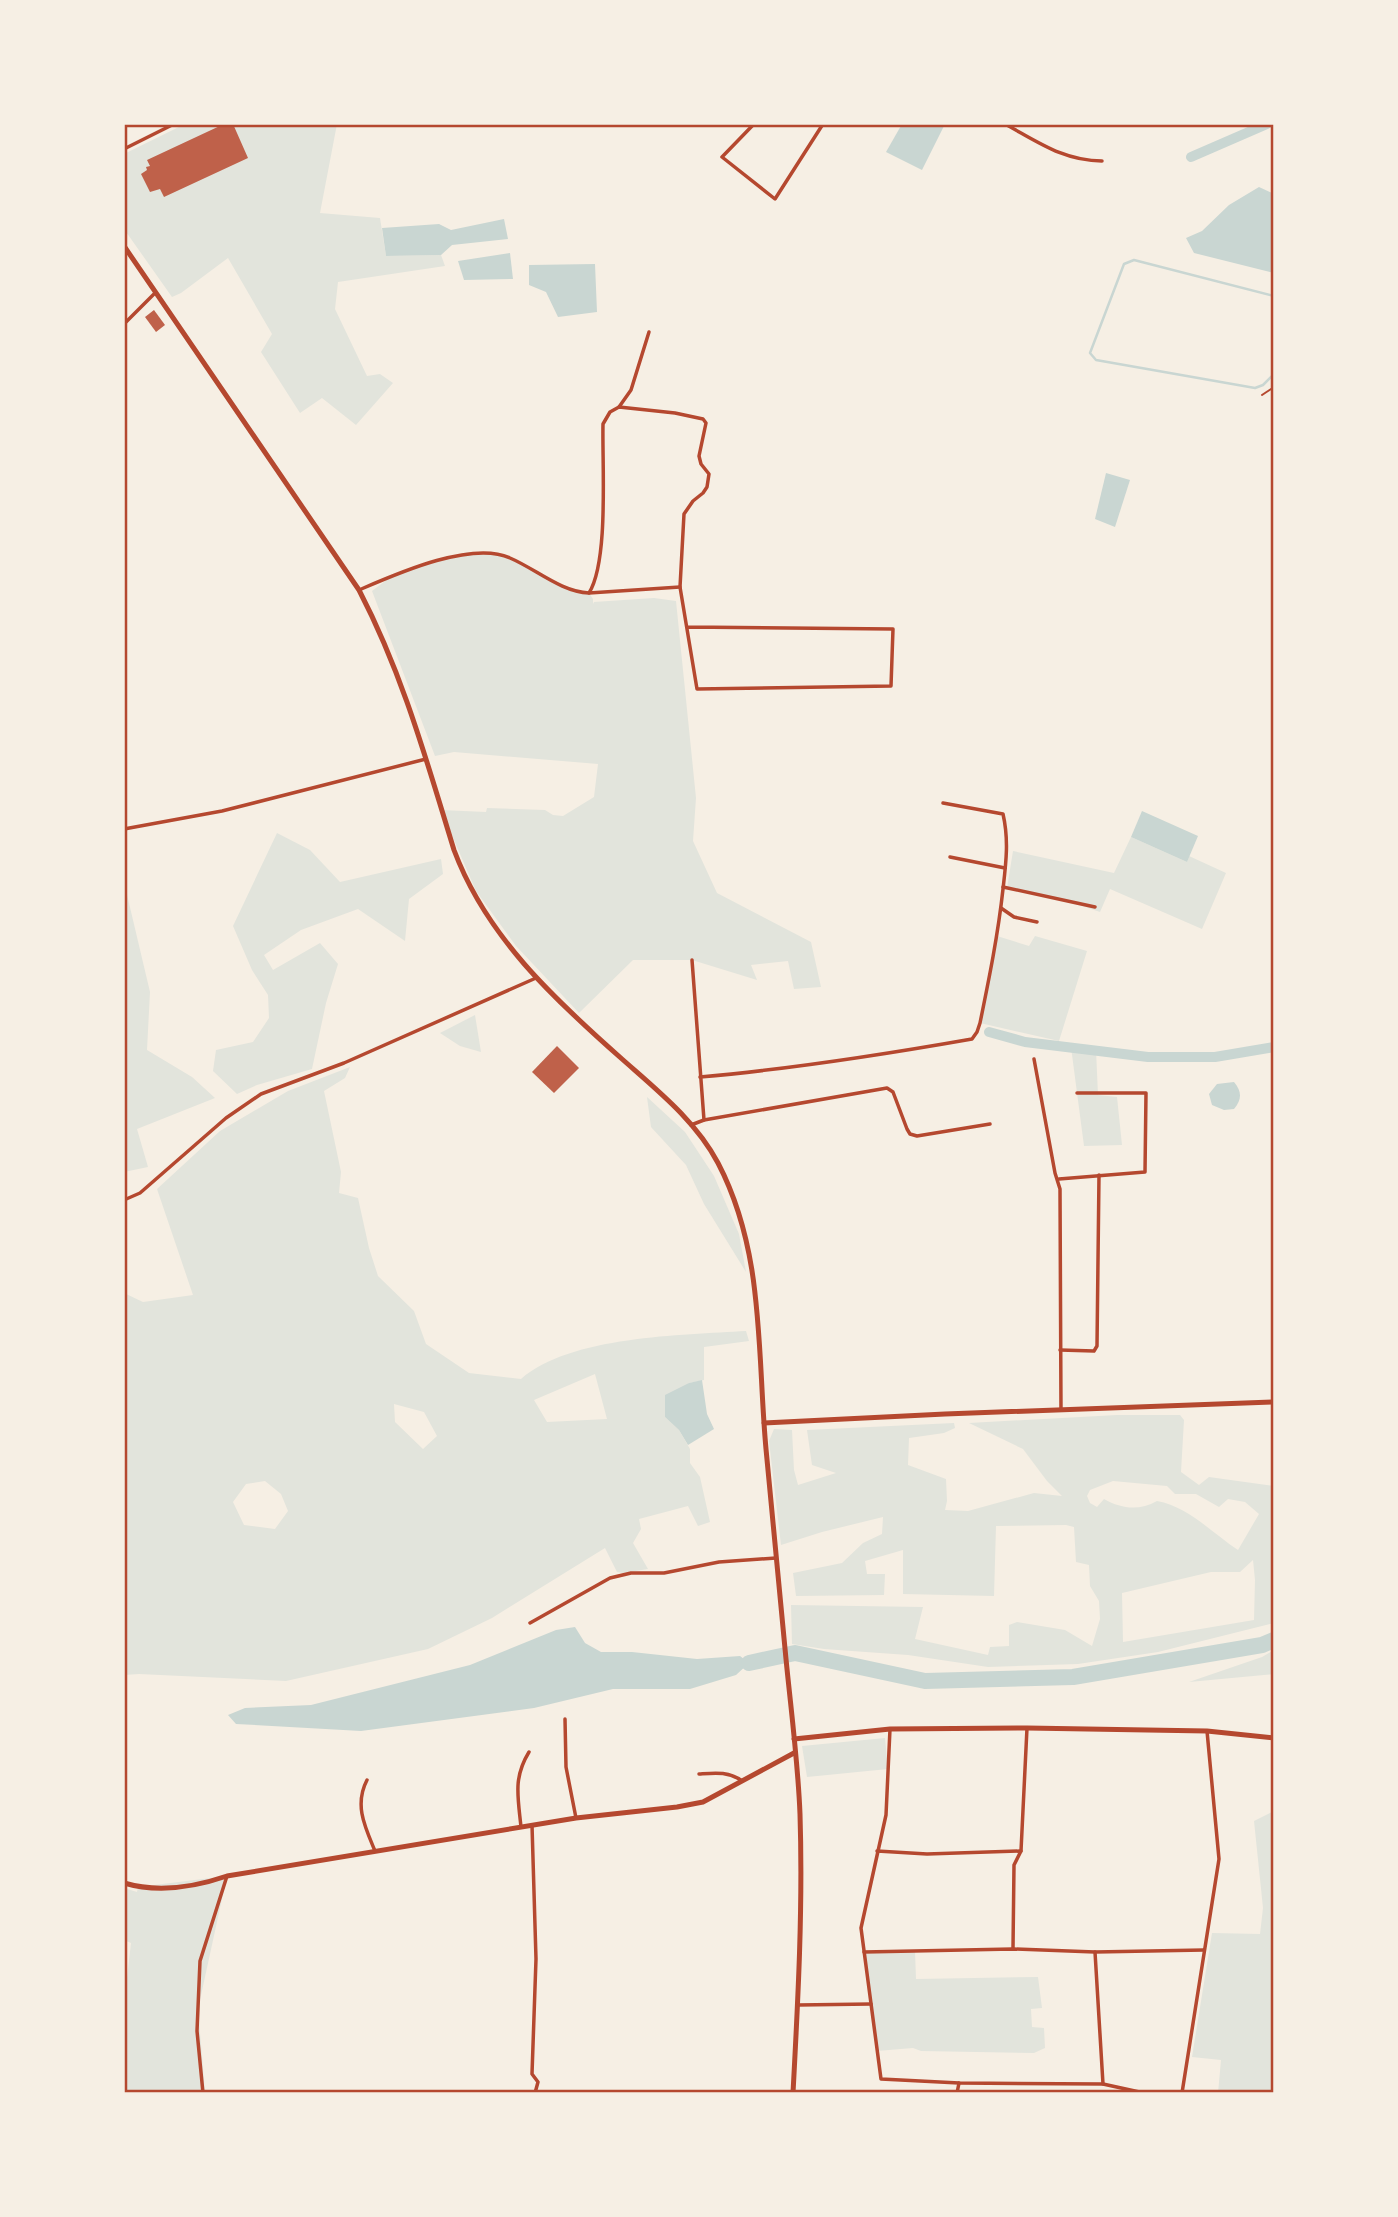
<svg xmlns="http://www.w3.org/2000/svg" width="1398" height="2217" viewBox="0 0 1398 2217" font-family="Lora,serif">
  <style>
    .green { fill: #e2e4dc; fill-rule: evenodd }
    .water { fill: #c9d6d2 }
    .lines { fill: none; stroke-linecap: round; stroke-linejoin: round }
    .stream { stroke: #c9d6d2; stroke-width: 2.5 }
    .canal { stroke: #c9d6d2; stroke-width: 10 }
    .river { stroke: #c9d6d2; stroke-width: 16 }
    .building { fill: #bf614a }
    .service { stroke: #b5482f; stroke-width: 2 }
    .minor { stroke: #b5482f; stroke-width: 3.5 }
    .tertiary { stroke: #b5482f; stroke-width: 5 }
    .neatline { fill: none; stroke: #b5482f; stroke-width: 2.5 }
  </style>
  <rect width="100%" height="100%" fill="#f6efe4"/>
  <g class="green">
    <polygon points="185,124 337,124 320,213 380,218 386,256 441,255 445,266 338,282 335,309 367,376 380,374 393,383 356,425 322,398 300,413 261,352 272,334 228,258 181,293 172,297 124,229 124,154"/>
    <path d="M467,552C480,552 492,552 505,556C534,564 558,592 589,593L593,599V604L594,602L654,598L676,601L696,798L693,841L717,893L811,942L821,987L794,989L788,961L751,965L757,980L692,960H633L579,1013L516,946L476,891L441,810L486,812L487,808L545,810L553,815L563,816L594,797L598,764L454,752L435,756L372,591L393,575Z"/>
    <polygon points="277,833 310,850 340,882 441,859 443,874 409,899 405,941 358,909 301,930 264,955 273,970 320,943 338,964 326,1003 312,1069 257,1085 237,1094 213,1071 216,1050 253,1042 269,1018 268,995 252,970 233,926"/>
    <polygon points="1131,837 1187,862 1189,856 1226,873 1202,929 1110,889 1100,912 1059,898 1007,888 1013,851 1114,873"/>
    <polygon points="124,882 150,992 147,1050 192,1077 215,1098 137,1129 148,1167 124,1172"/>
    <polygon points="997,936 1029,946 1035,936 1087,951 1059,1041 980,1023"/>
    <polygon points="475,1015 481,1052 460,1046 440,1033"/>
    <polygon points="1071,1047 1096,1050 1098,1095 1117,1097 1122,1145 1084,1146"/>
    <path d="M350,1067L345,1078L324,1091L341,1172L339,1193L358,1198L369,1248L378,1276L414,1311L426,1344L469,1373L521,1379C570,1336 682,1335 746,1331L749,1341L704,1347V1380L689,1383L665,1417L679,1430L690,1449V1463L700,1477L710,1522L698,1526L688,1506L639,1519L641,1529L633,1543L648,1569L623,1573L617,1572L605,1548L492,1618L428,1649L286,1681L139,1674L124,1675V1293L143,1302L193,1295L157,1189L220,1131L288,1091ZM595,1374L607,1419L547,1422L534,1400ZM394,1404L424,1412L437,1436L423,1449L395,1422ZM265,1481L281,1494L288,1511L275,1529L244,1525L233,1502L246,1484Z"/>
    <polygon points="647,1097 685,1132 714,1176 739,1234 746,1272 704,1204 686,1165 651,1127"/>
    <path d="M1117,1415H1180L1184,1420L1181,1472L1199,1485L1209,1477L1274,1486V1623L1158,1652L1078,1664L988,1667L908,1655L824,1649L792,1644L791,1605L923,1607L915,1639L988,1655L990,1647L1009,1646V1625L1017,1622L1065,1630L1092,1646L1100,1619L1099,1601L1090,1586L1089,1565L1076,1562L1074,1527L1066,1525L996,1526L994,1596L903,1594V1550L865,1561L867,1574H885L884,1595L796,1596L793,1573L842,1563L863,1543L882,1534L883,1517L822,1532L781,1545L769,1441L774,1429L792,1430L794,1470L798,1485L836,1473L812,1465L807,1430L954,1423L955,1428L944,1433L909,1438L908,1465L946,1479L947,1501L945,1510L968,1511L1034,1493L1062,1496L1047,1481L1023,1449L969,1423ZM1113,1481L1167,1486L1175,1494H1196L1219,1507L1228,1499L1245,1502L1259,1514L1238,1550C1212,1533 1189,1507 1157,1501C1139,1511 1122,1509 1104,1499L1097,1507L1090,1503L1087,1496L1090,1490ZM1253,1560L1255,1580L1254,1620L1123,1642L1122,1593L1211,1572H1240Z"/>
    <polygon points="1274,1650 1274,1674 1189,1682 1262,1657"/>
    <polygon points="885,1738 888,1769 807,1777 802,1746"/>
    <polygon points="1274,1811 1274,2093 1218,2093 1221,2060 1192,2057 1212,1933 1260,1934 1263,1908 1254,1821"/>
    <polygon points="227,1876 198,2009 205,2093 124,2093 124,2004 131,1943 124,1940 124,1888 137,1892 138,1887"/>
    <polygon points="915,1951 916,1979 1038,1977 1042,2008 1031,2009 1032,2027 1044,2028 1045,2048 1034,2053 921,2051 913,2048 877,2051 864,1952"/>
  </g>
  <g class="water">
    <polygon points="902,124 938,124 944,126 922,170 886,152"/>
    <polygon points="1259,187 1274,194 1274,273 1194,253 1186,238 1202,231 1229,205"/>
    <polygon points="504,219 508,239 452,245 441,255 386,256 382,228 439,224 451,230"/>
    <polygon points="510,253 513,279 464,280 458,261"/>
    <polygon points="595,264 597,312 558,317 546,292 529,285 529,265"/>
    <polygon points="1106,473 1130,480 1115,527 1095,519"/>
    <polygon points="1142,811 1198,836 1187,862 1131,837"/>
    <path d="M1234,1082C1242,1092 1242,1099 1234,1109L1224,1110L1212,1105L1209,1094L1217,1084Z"/>
    <polygon points="702,1380 707,1414 714,1429 688,1445 679,1430 665,1417 665,1395 689,1383"/>
    <polygon points="575,1627 585,1643 601,1652 632,1652 697,1659 740,1656 749,1663 736,1675 690,1689 613,1689 534,1708 361,1731 236,1724 228,1715 245,1708 311,1705 470,1665 556,1630"/>
  </g>
  <g class="lines">
    <polyline class="stream" points="1274,296 1134,260 1124,264 1090,353 1096,360 1255,388 1263,385 1274,374"/>
    <g class="canal">
      <polyline points="1191,157 1267,124"/>
      <polyline points="989,1032 1025,1042 1148,1057 1215,1057 1274,1047"/>
    </g>
    <polyline class="river" points="749,1663 795,1653 925,1681 1073,1677 1262,1645 1274,1640"/>
  </g>
  <g class="building">
    <polygon points="224,124 233,124 248,158 164,197 160,189 150,192 141,174 147,170 146,167 150,166 147,160"/>
    <polygon points="154,310 165,325 156,332 145,317"/>
    <polygon points="557,1046 579,1068 554,1093 532,1072"/>
  </g>
  <g class="lines">
    <polyline class="service" points="1262,395 1274,387"/>
    <g class="minor">
      <polyline points="754,124 722,157 775,199 823,124"/>
      <path d="M1005,124C1038,142 1064,161 1102,161"/>
      <polyline points="124,149 174,124"/>
      <polyline points="124,324 155,293"/>
      <polyline points="619,407 631,390 649,332"/>
      <path d="M359,590C396,574 472,540 510,558C536,569 561,592 589,593C609,561 602,465 603,424L610,412L619,407L675,413L703,419L706,423L699,456L701,464L709,474L707,487L703,493L693,501L684,514L680,587L697,689L891,686L893,629L687,627"/>
      <polyline points="589,593 680,587"/>
      <polyline points="124,829 222,811 426,759"/>
      <polyline points="950,857 1005,868"/>
      <polyline points="1003,887 1095,907"/>
      <polyline points="1001,908 1014,917 1037,922"/>
      <polyline points="692,960 704,1120"/>
      <polyline points="1034,1059 1055,1173 1060,1189 1061,1410"/>
      <path d="M700,1077C792,1069 881,1055 972,1039L977,1032L980,1023C989,979 998,935 1003,889C1006,863 1009,840 1003,814L943,803"/>
      <polyline points="691,1125 704,1120 887,1088 893,1092 907,1129 910,1134 917,1136 990,1124"/>
      <polyline points="1059,1179 1145,1172 1146,1093 1077,1093"/>
      <polyline points="124,1200 140,1193 226,1118 261,1094 344,1063 536,978"/>
      <polyline points="1060,1350 1094,1351 1097,1346 1099,1175"/>
      <polyline points="530,1623 610,1578 631,1573 664,1573 719,1562 776,1558"/>
      <polyline points="565,1719 566,1767 576,1818"/>
      <polyline points="890,1729 886,1815 861,1928 881,2079 959,2083 1103,2084 1144,2093"/>
      <path d="M699,1774C714,1773 729,1771 742,1781"/>
      <path d="M367,1780C354,1805 365,1827 375,1851"/>
      <polyline points="532,1825 536,1959 532,2074 538,2082 535,2093"/>
      <path d="M521,1827C518,1797 513,1778 529,1752"/>
      <polyline points="877,1851 927,1854 1021,1851"/>
      <polyline points="1013,1948 1014,1865 1021,1851 1027,1728"/>
      <polyline points="864,1952 1013,1949 1095,1952 1204,1950"/>
      <polyline points="1095,1952 1103,2084"/>
      <polyline points="798,2005 871,2004"/>
      <polyline points="203,2093 197,2031 200,1961 227,1876"/>
      <polyline points="957,2093 959,2083"/>
      <polyline points="1182,2093 1219,1859 1207,1731"/>
    </g>
    <g class="tertiary">
      <path d="M124,246L359,590C403,675 426,759 454,850C486,936 554,999 622,1059C657,1090 696,1121 718,1163C765,1253 757,1352 766,1449C772,1519 779,1589 786,1659C791,1710 798,1762 800,1814C803,1907 798,2000 793,2093"/>
      <polyline points="764,1423 945,1414 1274,1402"/>
      <polyline points="794,1739 890,1729 1027,1728 1207,1731 1274,1738"/>
      <path d="M124,1883C158,1893 195,1887 227,1876L576,1818L677,1807L703,1802L794,1753"/>
    </g>
  </g>
  <rect width="1398" height="2217" fill="none" stroke="#f6efe4" stroke-width="252"/>
  <rect x="126" y="126" width="1146" height="1965" class="neatline"/>
</svg>
